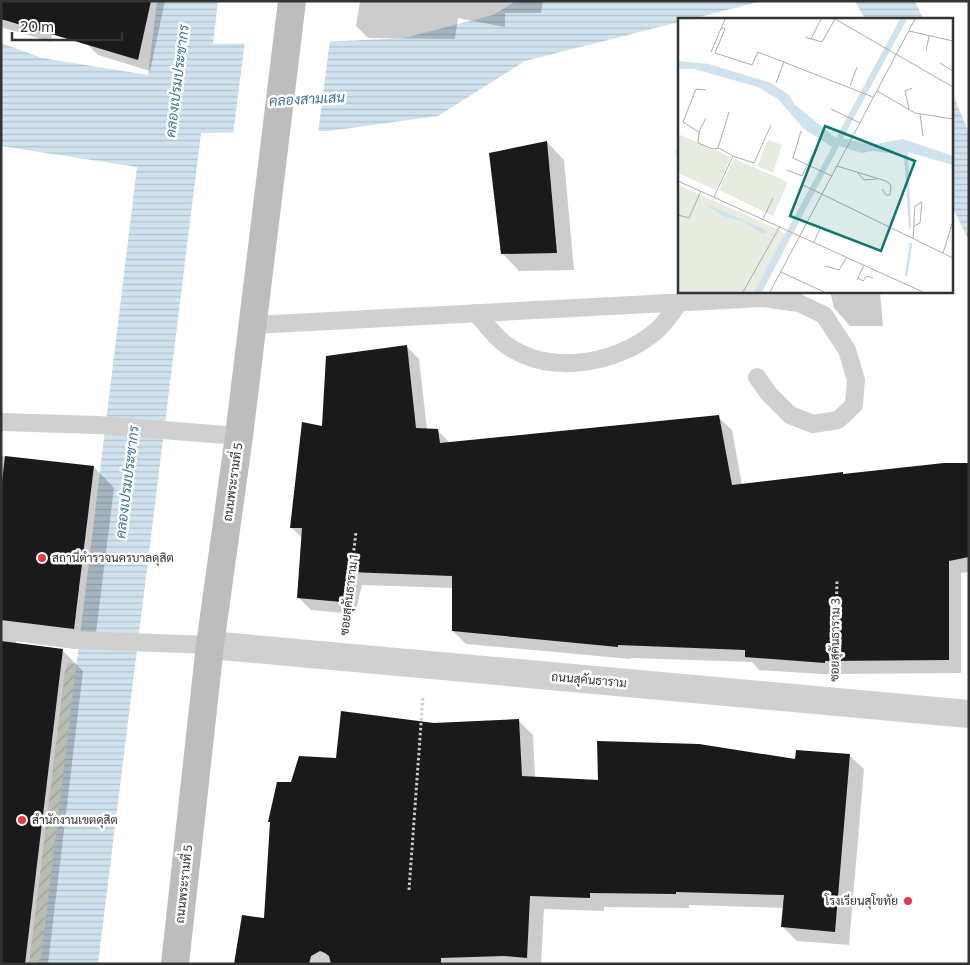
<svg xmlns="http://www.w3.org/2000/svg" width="970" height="965" viewBox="0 0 970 965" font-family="Commissioner,Sarabun,sans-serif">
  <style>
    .garden { fill: url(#garden-furrows) }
    .water { fill: url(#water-rules) }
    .pier { fill: #fff }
    .shadow { fill: #0003 }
    .building { fill: #1a1a1a }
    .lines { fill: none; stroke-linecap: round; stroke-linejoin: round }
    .path { stroke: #cdcdcd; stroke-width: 3; stroke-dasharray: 2.5 2.5; stroke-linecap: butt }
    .service { stroke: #d0d0d0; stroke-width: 18 }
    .minor { stroke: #d0d0d0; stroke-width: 28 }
    .secondary { stroke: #bdbdbd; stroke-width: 28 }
    .poi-dot { fill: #e63946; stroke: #fff; stroke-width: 2 }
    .labels { text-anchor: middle; stroke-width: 5; stroke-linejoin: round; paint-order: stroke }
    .street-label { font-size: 12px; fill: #333; stroke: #fff }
    .poi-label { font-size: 12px; fill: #333; stroke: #fff; text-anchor: start }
    .water-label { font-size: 14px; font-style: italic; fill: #3f7597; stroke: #fff }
    .inset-river { fill: none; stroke: #cfe2ee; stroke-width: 2.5 }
    .inset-road { fill: none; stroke: #adadad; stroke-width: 1 }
    .view { fill: #0f766e; fill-opacity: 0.15; stroke: #0f766e; stroke-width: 2.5 }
    .inset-edge { fill: none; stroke: #333; stroke-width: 2.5 }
  </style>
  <defs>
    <pattern id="garden-furrows" width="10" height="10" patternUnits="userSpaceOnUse" patternTransform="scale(1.25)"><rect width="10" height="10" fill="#e6ecdf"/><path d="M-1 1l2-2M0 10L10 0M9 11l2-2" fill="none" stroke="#c6cbc0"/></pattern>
    <pattern id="water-rules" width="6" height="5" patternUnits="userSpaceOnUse" patternTransform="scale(1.25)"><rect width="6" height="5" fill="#cfe2ee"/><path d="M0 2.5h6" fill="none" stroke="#b2c2cd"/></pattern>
  </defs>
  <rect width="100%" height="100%" fill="#fff"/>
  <polygon class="garden" points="68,663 77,664 40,964 29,964 65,670"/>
  <g class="water">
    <polygon points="157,1 218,1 213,44 322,42 404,38 493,15 516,1 762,1 692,19 679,19 679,22 525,61 438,116 329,131 201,133 98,964 40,964 137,167 1,146 1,43 42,58 148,75"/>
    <polygon points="855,1 915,1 923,19 865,19"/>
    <polygon points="951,90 969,133 969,241 951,204"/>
  </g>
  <polygon class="pier" points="330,39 318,134 233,135 245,41"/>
  <g class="shadow">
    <polygon points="1,1 58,1 51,42 1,27"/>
    <polygon points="95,1 165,1 150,71 98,55 86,43"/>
    <polygon points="360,1 543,1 541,13 505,13 505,27 458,18 455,39 368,38 356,26"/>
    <polygon points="547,142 564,160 574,270 519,271 502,253"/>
    <polygon points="676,151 679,151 679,169"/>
    <polygon points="701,291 795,291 796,297 706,296"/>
    <polygon points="830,291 880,291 883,326 850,326 834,308"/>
    <polygon points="406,346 419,359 427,430 437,430 450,443 718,417 732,430 742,485 843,473 845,475 969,463 969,572 961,573 961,673 838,674 838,675 759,670 752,662 631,658 631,659 466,644 453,631 454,588 362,585 355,614 311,610 298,597 303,539 291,527 323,427"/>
    <polygon points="1,456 94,467 114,488 94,649 17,641 15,644 62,650 83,671 48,964 1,964"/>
    <polygon points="519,721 533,735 535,778 600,782 849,755 864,769 849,945 797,941 783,927 784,908 689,905 689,908 604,907 604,911 544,909 541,964 236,964 265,919 271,824 269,821 292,783 337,760 434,725"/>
  </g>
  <g class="building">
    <polygon points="1,1 151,1 138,60 1,19"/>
    <polygon points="547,141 557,253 501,254 489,153"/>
    <polygon points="407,345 416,428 438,429 440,443 719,415 732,485 843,472 843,474 944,463 969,463 969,557 949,561 949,660 825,661 825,663 745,657 745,650 618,645 618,647 452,631 452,576 349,572 342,602 297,598 302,528 290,528 302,422 322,426 326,356"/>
    <polygon points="5,456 94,466 74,629 1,620 1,491"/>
    <polygon points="1,641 63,649 25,964 1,964"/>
    <polygon points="341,711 434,723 519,719 522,776 598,780 597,741 699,744 795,759 796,750 850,754 835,932 781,927 784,895 676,892 676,894 590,893 590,898 530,896 527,958 504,956 441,958 441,964 331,964 329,956 325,953 320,951 311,956 309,964 234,964 242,915 264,918 270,822 268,822 277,782 291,782 299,756 336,758"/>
  </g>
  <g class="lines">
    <g class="path">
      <polyline points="345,625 356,532"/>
      <polyline points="835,669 837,579"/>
      <polyline points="409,890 423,696"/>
    </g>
    <g class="service">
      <path d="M476,313C485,323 494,336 505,344C548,376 615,365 655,332C664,325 672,312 679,303"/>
      <polyline points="253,325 763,298 799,303 824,315 847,350 856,380 854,405 838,420 813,424 790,415 769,394 757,377"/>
      <polyline points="1,422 98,425 239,436"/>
      <polyline points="1,630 75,640 210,645"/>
      <polyline points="320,964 320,962"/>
    </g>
    <polyline class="minor" points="210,645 969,714"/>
    <polyline class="secondary" points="175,964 210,645 239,436 292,1"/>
  </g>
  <g class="poi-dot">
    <circle cx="42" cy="558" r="5"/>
    <circle cx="22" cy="820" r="5"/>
    <circle cx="908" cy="901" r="5"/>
  </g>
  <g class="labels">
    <g class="street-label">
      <text transform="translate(233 482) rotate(-82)" y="4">ถนนพระรามที่ 5</text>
      <text transform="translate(349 595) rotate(-83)" y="4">ซอยสุคันธาราม 1</text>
      <text transform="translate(835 640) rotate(-89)" y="4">ซอยสุคันธาราม 3</text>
      <text transform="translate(589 680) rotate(5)" y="4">ถนนสุคันธาราม</text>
      <text transform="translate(184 884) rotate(-84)" y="4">ถนนพระรามที่ 5</text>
    </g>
    <g class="poi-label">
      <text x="52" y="562">สถานีตำรวจนครบาลดุสิต</text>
      <text x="32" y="824">สำนักงานเขตดุสิต</text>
      <text x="898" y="905" text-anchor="end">โรงเรียนสุโขทัย</text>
    </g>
    <g class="water-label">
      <text transform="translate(177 81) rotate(-83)" y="5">คลองเปรมประชากร</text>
      <text transform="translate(307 99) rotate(-3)" y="5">คลองสามเสน</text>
      <text transform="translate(127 482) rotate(-83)" y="5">คลองเปรมประชากร</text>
    </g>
  </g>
  <g transform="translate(678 18)">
    <rect width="275" height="275" fill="#fff"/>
    <path d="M104,214L107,217L76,274H73Z" fill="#e6ecdf"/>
    <path d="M0,116L53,139L38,172L0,155ZM90,122L104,127L95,155L79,148ZM56,141L110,164L95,198L41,172ZM0,167L104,213L73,274H0Z" fill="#e6ecdf"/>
    <path d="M24,149L44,158L40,166L20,157Z" fill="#e6ecdf"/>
    <path d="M222,1H229L165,120L192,127L225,121L275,138V147L230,134L233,210L231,211L226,137L194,133L184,135L161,128L84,274H76L154,129L126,111L100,81L80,69L16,51H0V43L31,46L93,65L111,77L116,86L158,120ZM33,188L74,206L89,213L85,216L67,204L45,198L31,189Z" fill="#cfe2ee"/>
    <path class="inset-river" d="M228,258L233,225"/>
    <path class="inset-road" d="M157,1L275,69M43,10L47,11L37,35L74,47L80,34L195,79M231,13L275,23M127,19L144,24L157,1M133,21L143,1M248,33L251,18M33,34L47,1M262,45L275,53M98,65L106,44M172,68L179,49M28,72L18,71L5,104L21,114L20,125L35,131L41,130L55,138L36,179M199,73L237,95L275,101M153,91L182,105M231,91L227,73L234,70M242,96L245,118M123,113L115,140L154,158M21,114L28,100M40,130L51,94M55,138L76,145L93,107M159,148L208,163L213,167L212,177H208L204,171M109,152L124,158L138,130M180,155L186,162L199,161M0,163L245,274M123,166L275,240M0,197L11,200L23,173M85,201L95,180M235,221L236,208V200L237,188L244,184L242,205L236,208M136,224L142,210M265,235L275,203M147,248L161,252L169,239M103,254L146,274M180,260L185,263L189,258L195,260M179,262L186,247M65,274L102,208M92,274L237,1"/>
    <path class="view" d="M147,108L237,143L203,233L112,198Z"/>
    <rect width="275" height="275" class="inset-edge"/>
  </g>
  <rect width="970" height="965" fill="none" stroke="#333333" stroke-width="5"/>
  <path d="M12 32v8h110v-8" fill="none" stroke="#333333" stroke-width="2.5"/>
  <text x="20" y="32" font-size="15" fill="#333333" stroke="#ffffff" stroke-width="4" paint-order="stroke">20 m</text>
</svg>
